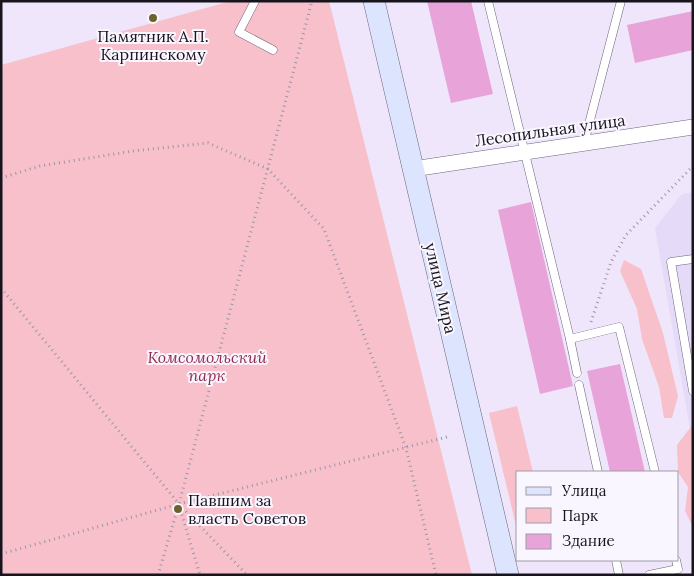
<svg xmlns="http://www.w3.org/2000/svg" width="694" height="576" viewBox="0 0 694 576" font-family="Lora,serif">
  <style>
    .built { fill: #e5daf7 }
    .green { fill: #f7c0cb }
    .building { fill: #e8a3d9 }
    .lines { fill: none; stroke-linecap: round; stroke-linejoin: round }
    .lane-casing { stroke: #6c6578; stroke-width: 9 }
    .street-casing { stroke: #6c6578; stroke-width: 16 }
    .secondary-casing { stroke: #6c6578; stroke-width: 22 }
    .path { stroke: #9c95a6; stroke-width: 3; stroke-dasharray: 1 4; stroke-linecap: butt }
    .lane { stroke: #fff; stroke-width: 8 }
    .street { stroke: #fff; stroke-width: 15 }
    .secondary { stroke: #dde4fe; stroke-width: 21 }
    .poi-dot { fill: #6b622e; stroke: #f9f6ff; stroke-width: 2 }
    .labels { text-anchor: middle; stroke-width: 4; stroke-linejoin: round; paint-order: stroke }
    .poi-label { font-size: 16px; fill: #17141c; stroke: #f9f6ff }
    .street-label { font-size: 16px; fill: #17141c; stroke: #f9f6ff }
    .park-label { font-size: 16px; font-style: italic; fill: #912d4c; stroke: #f9f6ff }
  </style>
  <rect width="100%" height="100%" fill="#efe6fc"/>
  <polygon class="built" points="693,192 693,446 655,228 682,194"/>
  <g class="green">
    <polygon points="231,1 329,1 472,575 1,575 1,65"/>
    <polygon points="624,260 641,269 663,333 678,396 672,418 664,418 659,387 642,339 637,309 620,271"/>
    <polygon points="517,406 533,472 518,472 518,534 489,413"/>
    <polygon points="693,424 693,527 685,511 688,487 678,472 677,445"/>
  </g>
  <g class="building">
    <polygon points="427,1 471,1 493,94 451,103"/>
    <polygon points="693,11 693,50 635,63 627,25"/>
    <polygon points="531,202 573,386 540,394 498,210"/>
    <polygon points="620,364 645,472 610,472 587,371"/>
  </g>
  <g class="lines">
    <defs>
      <g id="lane">
        <polyline points="255,1 239,32 273,50"/>
        <polyline points="488,1 570,339 619,327 655,472"/>
        <polyline points="584,143 621,1"/>
        <polyline points="693,259 671,262 693,391"/>
        <polyline points="570,339 577,373"/>
        <polyline points="579,385 598,472"/>
        <polyline points="616,560 619,575"/>
        <polyline points="649,575 678,569 676,560"/>
      </g>
      <polyline id="street" points="413,169 693,127"/>
      <polyline id="secondary" points="374,1 508,575"/>
    </defs>
    <use href="#lane" class="lane-casing"/>
    <use href="#street" class="street-casing"/>
    <use href="#secondary" class="secondary-casing"/>
    <g class="path">
      <polyline points="1,178 40,166 133,151 208,143 268,169 324,229 406,448 436,575"/>
      <polyline points="1,288 179,504 247,575"/>
      <polyline points="591,322 611,262 626,235 693,166"/>
      <polyline points="179,505 200,575"/>
      <polyline points="1,554 179,504 447,437"/>
      <polyline points="158,575 179,504 312,1"/>
    </g>
    <use href="#lane" class="lane"/>
    <use href="#street" class="street"/>
    <use href="#secondary" class="secondary"/>
  </g>
  <g class="poi-dot">
    <circle cx="153" cy="18" r="5"/>
    <circle cx="178" cy="509" r="5"/>
  </g>
  <g class="labels">
    <g class="poi-label">
      <text x="153" y="42">Памятник А.П.<tspan x="153" dy="18">Карпинскому</tspan></text>
      <text x="188" y="506" text-anchor="start">Павшим за<tspan x="188" dy="18">власть Советов</tspan></text>
    </g>
    <g class="street-label">
      <text transform="translate(550 130) rotate(-8)" y="6">Лесопильная улица</text>
      <text transform="translate(441 288) rotate(77)" y="6">улица Мира</text>
    </g>
    <g class="park-label">
      <text x="207" y="363">Комсомольский<tspan x="207" dy="18">парк</tspan></text>
    </g>
  </g>
  <rect width="694" height="576" fill="none" stroke="#17141c" stroke-width="5"/>
  <rect x="516" y="471" width="162" height="90" fill="#f9f6ff" stroke="#9f9ca4"/>
  <rect x="526" y="487" width="25" height="8" fill="#dde4fe" stroke="#9f9ca4"/>
  <text x="562" y="496" font-size="15" fill="#17141c">Улица</text>
  <rect x="526" y="508" width="25" height="15" fill="#f7c0cb" stroke="#9f9ca4"/>
  <text x="562" y="521" font-size="15" fill="#17141c">Парк</text>
  <rect x="526" y="534" width="25" height="15" fill="#e8a3d9" stroke="#9f9ca4"/>
  <text x="562" y="546" font-size="15" fill="#17141c">Здание</text>
</svg>
